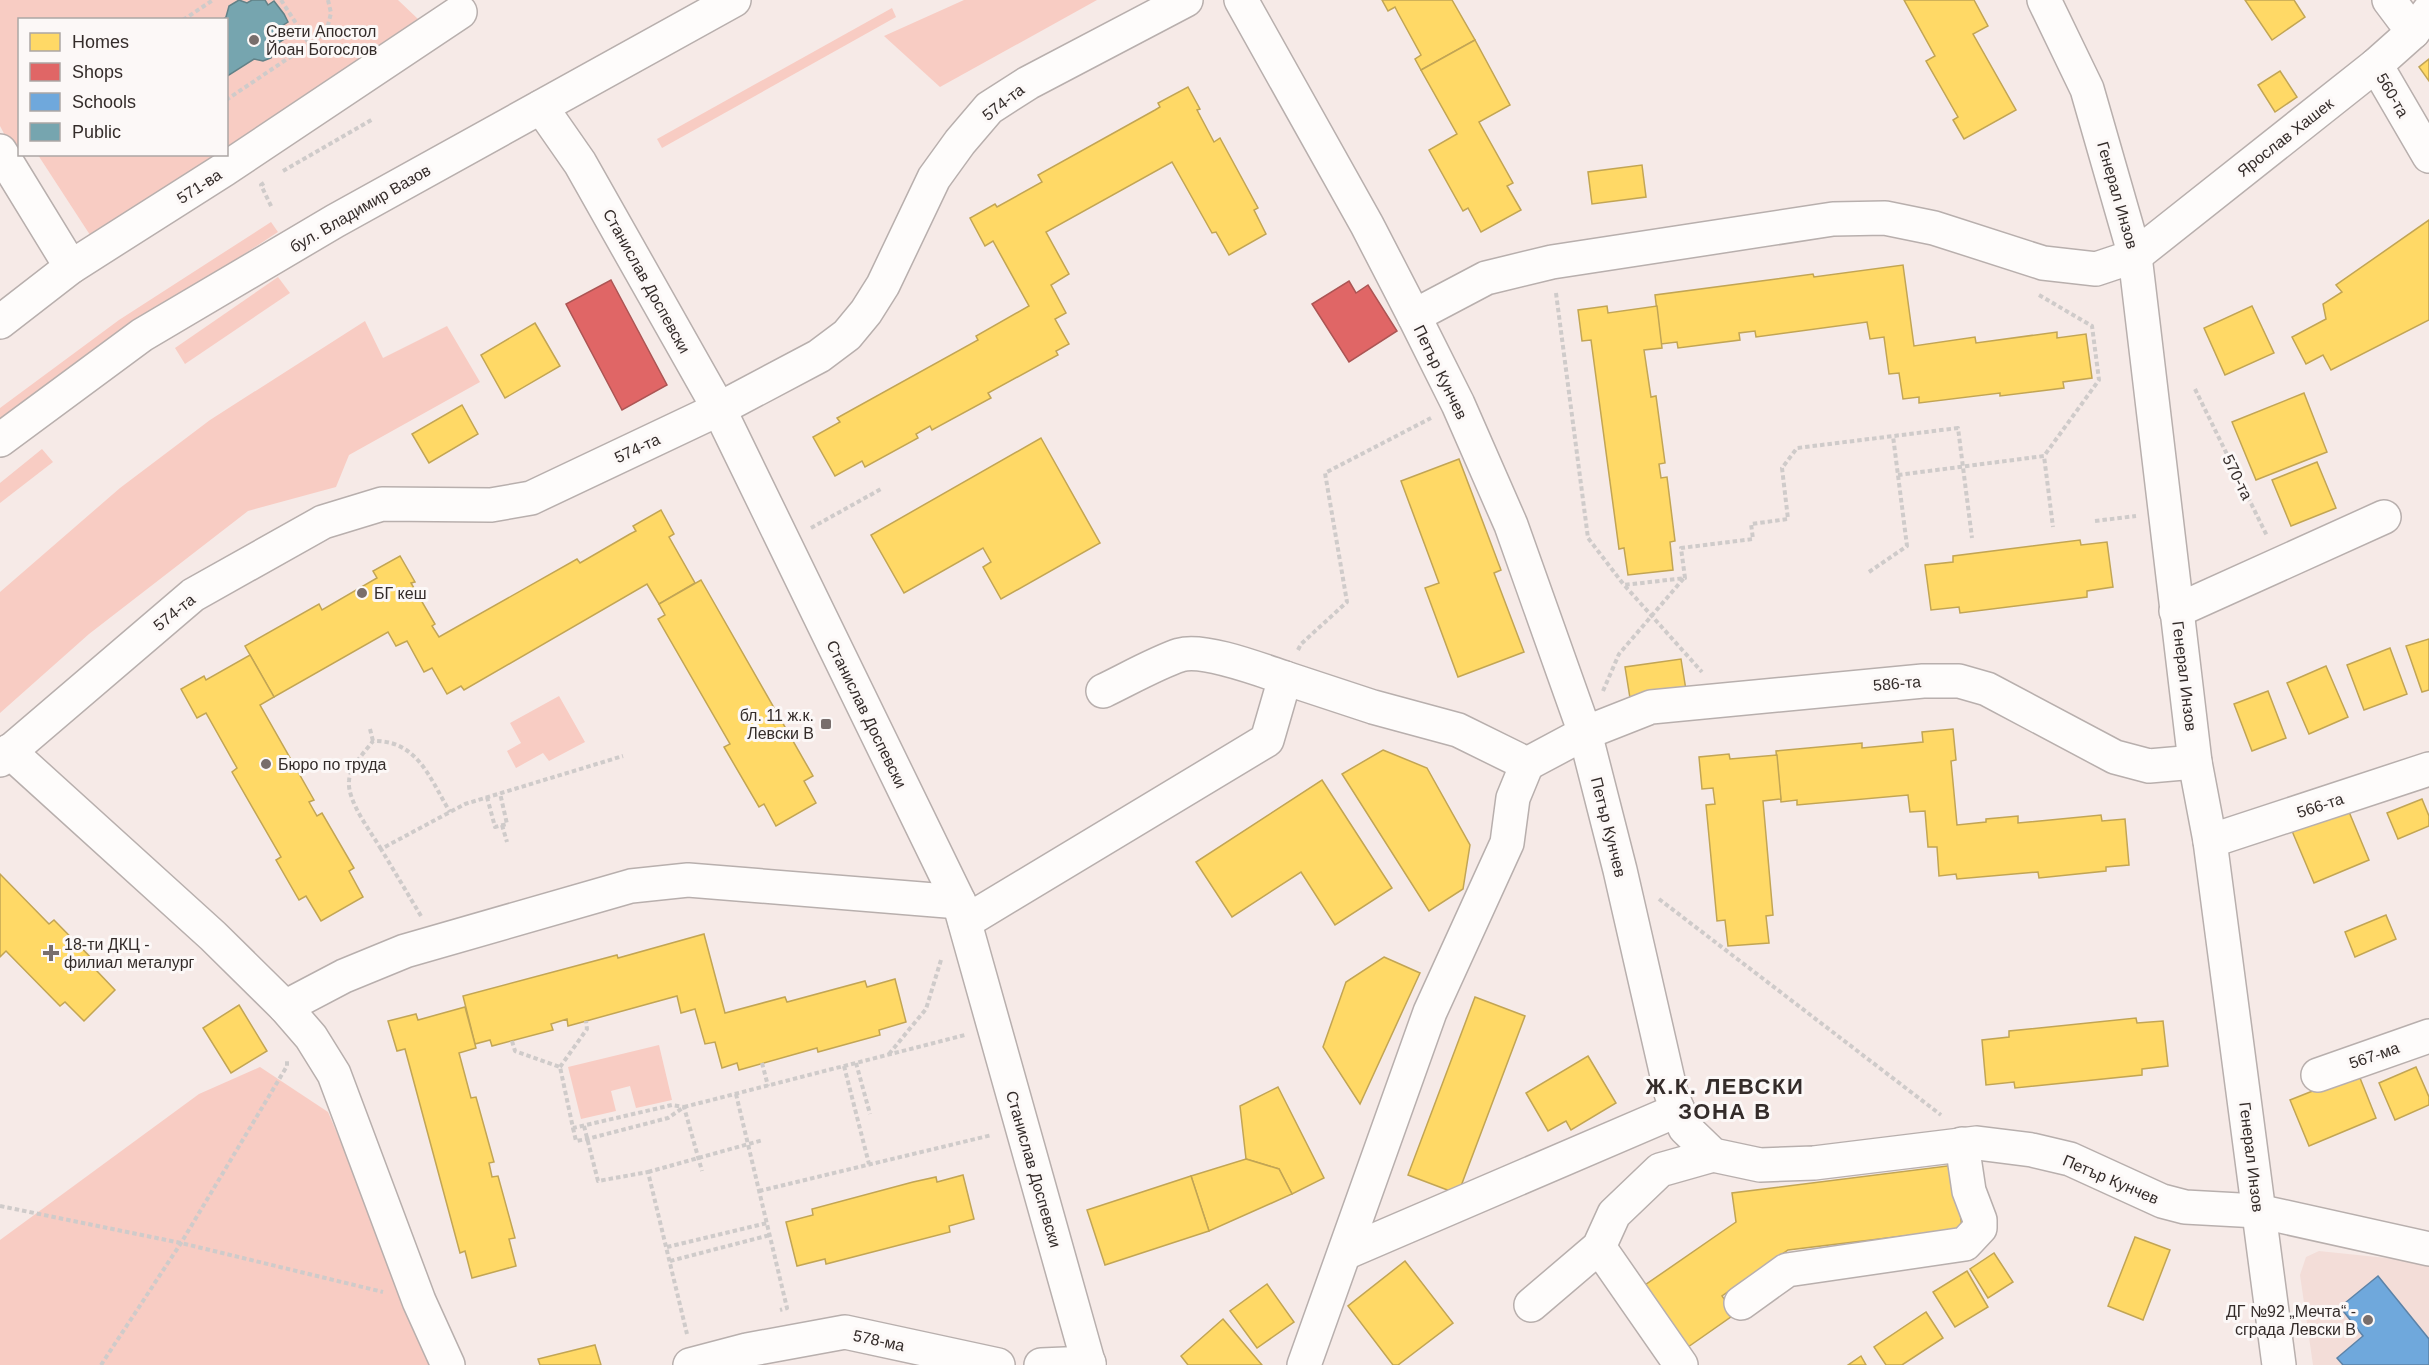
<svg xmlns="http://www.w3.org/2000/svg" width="2429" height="1365" viewBox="0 0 2429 1365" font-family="Arial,sans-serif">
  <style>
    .built { fill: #f3ddd8 }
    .green { fill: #f8ccc3 }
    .homes { fill: #ffd966; stroke: #c2a554; stroke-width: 1.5 }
    .shops { fill: #e06666; stroke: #ac5554; stroke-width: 1.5 }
    .schools { fill: #6fa8dc; stroke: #5d83a7; stroke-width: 1.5 }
    .public { fill: #76a5af; stroke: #628187; stroke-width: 1.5 }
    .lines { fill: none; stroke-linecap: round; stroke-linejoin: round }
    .minor-casing { stroke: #b8afad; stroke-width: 36 }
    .major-casing { stroke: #b8afad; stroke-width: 36 }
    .path { stroke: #cfcbca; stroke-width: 4; stroke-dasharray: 4.5 3; stroke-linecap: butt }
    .minor { stroke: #fefcfb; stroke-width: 33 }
    .major { stroke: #fefcfb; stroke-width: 33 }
    .poi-dot { fill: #786e6c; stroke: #fcf8f7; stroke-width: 2 }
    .labels { text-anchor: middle; stroke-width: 6; stroke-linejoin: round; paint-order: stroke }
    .poi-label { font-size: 16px; fill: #342c2a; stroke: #fcf8f7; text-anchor: start }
    .street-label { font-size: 16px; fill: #342c2a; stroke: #fcf8f7 }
    .district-label { font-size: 22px; font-weight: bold; letter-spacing: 1.5px; fill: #342c2a; stroke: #fcf8f7 }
  </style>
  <rect width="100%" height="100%" fill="#f6eae7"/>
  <polygon class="built" points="2319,1251 2415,1261 2429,1261 2429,1365 2313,1365 2300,1275 2306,1257"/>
  <g class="green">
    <polygon points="0,0 398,0 418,19 227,147 226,20 20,20 19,146 10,145 0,126"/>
    <polygon points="964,0 1097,0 940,87 884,36"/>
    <polygon points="892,8 896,17 662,148 657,139"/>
    <polygon points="38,155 216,155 92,238"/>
    <polygon points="271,222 278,232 126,331 0,422 0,408 119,320"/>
    <polygon points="278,277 290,293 185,364 175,348"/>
    <polygon points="365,321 383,358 447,326 480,382 349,455 336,487 248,511 89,634 0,713 0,592 120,488 210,420"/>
    <polygon points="42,449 53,462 0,503 0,483"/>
    <polygon points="559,696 585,742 549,761 543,753 516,768 507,751 521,743 510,723"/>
    <polygon points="659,1045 672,1100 636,1108 630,1086 611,1091 616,1111 581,1119 568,1067"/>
    <polygon points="260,1067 328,1112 436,1365 0,1365 0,1240 199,1094"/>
  </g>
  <g class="homes">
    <polygon points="1382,0 1452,0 1475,40 1421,70 1415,59 1421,55 1398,13 1395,7 1388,11"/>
    <polygon points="1904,0 1974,0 1988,26 1973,34 2016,110 1964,139 1953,120 1958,117 1926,61 1935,56"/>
    <polygon points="2245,0 2294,0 2305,17 2272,40"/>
    <polygon points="1475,40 1510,105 1479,122 1513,183 1507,186 1521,210 1481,232 1468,208 1463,211 1429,150 1457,134 1421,70"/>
    <polygon points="2429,59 2429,81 2419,67"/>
    <polygon points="2280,71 2297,97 2275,112 2258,85"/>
    <polygon points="1188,87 1200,109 1197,110 1214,142 1220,138 1258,208 1254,210 1266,234 1229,255 1216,232 1212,233 1172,162 1046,232 1069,274 1051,285 1066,313 1055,319 1069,344 1056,351 1058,355 988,393 991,398 932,430 930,426 916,434 918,438 865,467 862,461 835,476 813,437 840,422 837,418 978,340 976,336 1029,306 993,241 985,246 970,218 995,204 997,207 1042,182 1038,175 1155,110 1160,107 1158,103"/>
    <polygon points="1642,165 1646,197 1592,204 1588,172"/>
    <polygon points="2429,220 2429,320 2331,370 2323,355 2306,364 2292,337 2326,319 2323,304 2342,292 2336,285"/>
    <polygon points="1903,265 1914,346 1975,337 1976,343 2057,332 2057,338 2086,334 2092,378 2063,382 2064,388 2000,396 2000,393 1919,403 1919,397 1903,399 1899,373 1889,374 1884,337 1870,339 1867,322 1756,337 1755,331 1739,333 1740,340 1678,348 1677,342 1661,344 1655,295 1813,274 1814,277"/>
    <polygon points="1607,306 1608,313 1657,306 1662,348 1644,350 1651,397 1656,396 1665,463 1659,464 1661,478 1667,477 1675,541 1670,542 1673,570 1628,575 1624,548 1619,549 1591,340 1582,341 1578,310"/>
    <polygon points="2252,306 2274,353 2225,375 2204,328"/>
    <polygon points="535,323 560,366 505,398 481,355"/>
    <polygon points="2304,393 2327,452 2256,480 2232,422"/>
    <polygon points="462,405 478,434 429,463 412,434"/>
    <polygon points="1041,438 1100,543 1001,599 983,567 991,562 983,548 904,593 871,535"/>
    <polygon points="1459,459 1501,570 1494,573 1524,652 1458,677 1425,588 1439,583 1401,481"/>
    <polygon points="2317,462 2336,508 2291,526 2272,480"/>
    <polygon points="661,510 674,534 669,537 695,583 659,604 647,584 464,690 461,686 447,694 432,668 424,672 407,641 396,646 388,632 274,697 245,646 319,604 322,610 377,578 373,571 400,556 415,582 411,583 435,624 432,626 439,637 577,559 580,563 630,534 636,531 633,526"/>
    <polygon points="2080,540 2081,545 2107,542 2113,587 2087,591 2087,597 1960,613 1959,607 1931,610 1925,565 1953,562 1953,556"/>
    <polygon points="701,580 813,776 804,781 816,803 776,826 764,804 759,807 724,747 730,744 658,619 665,615 659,604"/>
    <polygon points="2429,639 2429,690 2422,692 2406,646"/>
    <polygon points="2390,648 2407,694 2364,710 2347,665"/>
    <polygon points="250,655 274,697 260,705 314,800 309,802 317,816 322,813 354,868 349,871 363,897 321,921 306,896 299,900 276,860 281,857 232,772 237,768 206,713 197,718 181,689 204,676 206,680"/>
    <polygon points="1681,659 1686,690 1630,698 1625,667"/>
    <polygon points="2326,666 2348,717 2309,734 2287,683"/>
    <polygon points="2268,691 2286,738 2252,751 2234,704"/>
    <polygon points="1953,729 1956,760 1951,761 1957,825 1986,822 1986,819 2018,816 2018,823 2101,815 2102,821 2125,819 2129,865 2106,867 2106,871 2039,878 2038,872 1957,879 1956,874 1939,876 1937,847 1928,847 1925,811 1910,812 1908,795 1797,805 1797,800 1781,802 1776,751 1862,743 1862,748 1923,742 1922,732"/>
    <polygon points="1383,750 1427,768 1470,845 1463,889 1429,911 1342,774"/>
    <polygon points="1729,754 1730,759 1777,755 1781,799 1763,801 1773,915 1766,916 1769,943 1728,946 1725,920 1717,921 1706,805 1715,804 1713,788 1702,789 1699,757"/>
    <polygon points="1322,780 1392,888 1335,925 1301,872 1232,917 1196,862"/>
    <polygon points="2422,799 2429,816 2429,826 2398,839 2387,813"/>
    <polygon points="2347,807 2369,860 2314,883 2292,831"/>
    <polygon points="0,874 49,924 54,920 100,967 96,970 115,990 84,1021 65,1002 60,1006 6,951 0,957"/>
    <polygon points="2386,915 2396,939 2355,957 2345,932"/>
    <polygon points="704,934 725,1013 785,997 787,1002 865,981 867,987 895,979 906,1022 879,1030 880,1035 818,1052 817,1048 739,1070 737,1063 722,1068 715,1042 705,1044 695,1009 681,1013 677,996 568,1026 567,1019 551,1024 553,1030 492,1046 490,1040 475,1044 463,996 617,955 618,958"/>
    <polygon points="1384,957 1420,973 1360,1104 1323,1047 1346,982"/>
    <polygon points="1475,997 1525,1016 1458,1194 1408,1175"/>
    <polygon points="239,1005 267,1051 231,1073 203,1028"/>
    <polygon points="465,1007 476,1048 459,1053 471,1098 476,1097 494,1162 489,1163 492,1177 498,1176 515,1238 509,1239 516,1266 472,1278 465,1251 460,1253 405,1049 397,1051 388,1021 416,1014 418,1020"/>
    <polygon points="2136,1018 2137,1023 2163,1021 2168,1066 2142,1069 2142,1075 2015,1088 2014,1082 1986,1085 1982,1040 2009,1037 2009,1031"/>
    <polygon points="1588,1056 1616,1103 1571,1130 1566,1121 1548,1131 1526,1093"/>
    <polygon points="2416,1067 2429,1097 2429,1105 2395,1120 2379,1083"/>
    <polygon points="2358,1073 2376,1118 2309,1146 2290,1100"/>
    <polygon points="1278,1087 1324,1178 1292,1194 1279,1169 1246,1159 1240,1106"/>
    <polygon points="1246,1159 1279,1169 1292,1194 1209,1231 1191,1176"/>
    <polygon points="1955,1165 1962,1229 1788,1250 1722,1296 1735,1314 1688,1347 1645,1285 1736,1222 1732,1193"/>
    <polygon points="963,1175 974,1219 949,1226 950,1232 826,1264 825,1259 797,1266 786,1222 813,1215 812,1209 913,1182 936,1177 937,1182"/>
    <polygon points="1191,1176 1209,1231 1105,1265 1087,1210"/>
    <polygon points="2135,1237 2170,1250 2143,1320 2108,1306"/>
    <polygon points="1994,1253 2013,1282 1988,1298 1970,1269"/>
    <polygon points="1405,1261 1453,1323 1398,1365 1393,1365 1348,1306"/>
    <polygon points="1967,1271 1988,1307 1955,1327 1933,1292"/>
    <polygon points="1267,1284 1294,1322 1257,1348 1230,1311"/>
    <polygon points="1926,1312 1943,1338 1902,1365 1886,1365 1874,1347"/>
    <polygon points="1223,1319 1262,1365 1188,1365 1181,1356"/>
    <polygon points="595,1345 601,1365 540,1365 538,1359"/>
    <polygon points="1861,1356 1866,1365 1848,1365"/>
  </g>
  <g class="shops">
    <polygon points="611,280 667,385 622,410 566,304"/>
    <polygon points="1349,281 1356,293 1368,285 1397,331 1349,362 1312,304"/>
  </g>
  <polygon class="schools" points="2378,1276 2429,1339 2429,1365 2343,1365 2337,1358 2363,1336 2340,1307"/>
  <polygon class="public" points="239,0 247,3 252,0 265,0 268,5 274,1 284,14 288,22 282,26 289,36 275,45 271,58 263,61 254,59 226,77 226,20 222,20 226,17 229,6"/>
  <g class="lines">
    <defs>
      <g id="minor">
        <polyline points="1241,0 1367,225 1414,316 1458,404 1511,525 1585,733 1620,870 1671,1093 1685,1128 1713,1155 1760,1165 1814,1163 1977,1143 2032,1150 2070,1159 2162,1201 2185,1207 2258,1211 2429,1249"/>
        <polyline points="2044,0 2087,89 2135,256 2195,762 2210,841 2279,1365"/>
        <polyline points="2389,0 2413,32"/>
        <polyline points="2376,65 2429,156"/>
        <polyline points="541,107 580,163 719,409 959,902 1089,1365"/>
        <polyline points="0,151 71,267"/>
        <polyline points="1414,316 1486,278 1552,262 1833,219 1885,218 1934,228 2043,263 2096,269 2135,256 2376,65 2413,32 2429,11"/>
        <polyline points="0,322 71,267 225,169 460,12"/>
        <polyline points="2176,611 2384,517"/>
        <polyline points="1285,678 1373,707 1458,730 1527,764 1585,733 1651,707 1923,681 1959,681 1987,689 2115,757 2149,766 2195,762"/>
        <polyline points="9,751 213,936 285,1007 311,1037 334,1074 419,1301 448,1365"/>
        <polyline points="0,760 193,595 323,522 382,504 491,505 531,498 719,409 819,356 847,335 866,312 883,285 934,178 960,142 989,108 1028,83 1186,0"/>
        <polyline points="2210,841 2429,769"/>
        <path d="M965,922L1267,740L1285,678C1261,670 1204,648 1180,655C1158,662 1126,680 1103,691"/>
        <polyline points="285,1007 344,976 405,951 631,886 688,880 959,902"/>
        <polyline points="2318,1075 2429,1036"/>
        <polyline points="1599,1247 1681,1365"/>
        <polyline points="1345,1253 1678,1110"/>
        <polyline points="1741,1303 1787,1270 1965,1244 1980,1228 1980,1220 1969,1191 1962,1144"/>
        <polyline points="1531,1305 1599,1247 1614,1214 1660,1170 1713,1155"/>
        <polyline points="690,1365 747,1350 845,1332 998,1365"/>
        <polyline points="1041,1365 1089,1363"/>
        <polyline points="1304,1365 1430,1012 1507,843 1513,798 1527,764"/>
      </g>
      <polyline id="major" points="0,440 142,335 335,221 734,0"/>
    </defs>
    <use href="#minor" class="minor-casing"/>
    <use href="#major" class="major-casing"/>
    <g class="path">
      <polyline points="281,0 310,45"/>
      <polyline points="183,20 213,0"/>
      <polyline points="226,100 326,33 331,13 328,0"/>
      <polyline points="283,171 373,119"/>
      <polyline points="264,183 261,185 272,208"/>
      <polyline points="1556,293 1588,538 1624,585 1685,578 1681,548 1753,539 1751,524 1788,519 1782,468 1797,448 1958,428 1972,538"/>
      <polyline points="2039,295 2092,326 2099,380 2044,456"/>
      <polyline points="2195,389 2267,536"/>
      <polyline points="1898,475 2044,456 2053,527"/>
      <polyline points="2095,521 2136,516"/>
      <polyline points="811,528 881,489"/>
      <polyline points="1869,572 1907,546 1893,436"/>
      <polyline points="1625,586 1702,672"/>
      <polyline points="1298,650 1301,644 1347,602 1325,473 1431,418"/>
      <polyline points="1603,691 1619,654 1684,578"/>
      <polyline points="370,729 373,741"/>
      <polyline points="487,797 495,827 507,824 500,793"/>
      <polyline points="502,825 507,842"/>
      <path d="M381,849C371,832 347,801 349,781C350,766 365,752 373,741C418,740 430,779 450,812"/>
      <polyline points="1659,899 1941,1115"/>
      <polyline points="421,916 381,849 465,804 623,756"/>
      <polyline points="512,1041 515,1051 560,1067 573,1128 672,1105 684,1107 702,1171"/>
      <polyline points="889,1054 926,1009 941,960"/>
      <polyline points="762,1063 768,1086"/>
      <polyline points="856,1063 870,1114"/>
      <polyline points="844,1066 869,1164"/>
      <polyline points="560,1067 587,1029 586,1021"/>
      <polyline points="736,1094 787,1308 780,1310"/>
      <polyline points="584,1126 598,1181 648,1172 687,1334"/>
      <polyline points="573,1128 576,1141 587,1139 668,1118 684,1107 965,1035"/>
      <polyline points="648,1172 763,1140"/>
      <polyline points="759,1191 992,1135"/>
      <polyline points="0,1206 181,1243 383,1292"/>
      <polyline points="667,1247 767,1223"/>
      <polyline points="670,1261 770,1235"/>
      <polyline points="101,1365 181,1243 287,1066 287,1059"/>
    </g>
    <use href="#minor" class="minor"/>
    <use href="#major" class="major"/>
  </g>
  <g class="poi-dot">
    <circle cx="254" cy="40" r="6"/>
    <circle cx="362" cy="593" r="6"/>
    <rect x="820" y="718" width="12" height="12" rx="3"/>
    <circle cx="266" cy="764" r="6"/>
    <path d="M48 944h6v6h6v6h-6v6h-6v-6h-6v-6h6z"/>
    <circle cx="2368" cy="1320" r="6"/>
  </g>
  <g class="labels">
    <g class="poi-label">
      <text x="266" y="37">Свети Апостол<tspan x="266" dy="18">Йоан Богослов</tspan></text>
      <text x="374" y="599">БГ кеш</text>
      <text x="814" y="721" text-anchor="end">бл. 11 ж.к.<tspan x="814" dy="18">Левски В</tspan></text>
      <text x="278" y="770">Бюро по труда</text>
      <text x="64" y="950">18-ти ДКЦ -<tspan x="64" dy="18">филиал металург</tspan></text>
      <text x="2356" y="1317" text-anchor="end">ДГ №92 „Мечта“ -<tspan x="2356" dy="18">сграда Левски В</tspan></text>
    </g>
    <g class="street-label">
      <text transform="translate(2393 95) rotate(60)" y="6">560-та</text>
      <text transform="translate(1003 102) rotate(-38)" y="6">574-та</text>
      <text transform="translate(2285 137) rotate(-38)" y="6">Ярослав Хашек</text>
      <text transform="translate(199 186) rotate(-33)" y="6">571-ва</text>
      <text transform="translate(2118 195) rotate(74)" y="6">Генерал Инзов</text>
      <text transform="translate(360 208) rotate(-30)" y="6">бул. Владимир Вазов</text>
      <text transform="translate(647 281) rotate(61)" y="6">Станислав Доспевски</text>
      <text transform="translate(1441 372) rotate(64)" y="6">Петър Кунчев</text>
      <text transform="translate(637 448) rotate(-25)" y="6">574-та</text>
      <text transform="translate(2238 477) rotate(64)" y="6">570-та</text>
      <text transform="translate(174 612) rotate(-39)" y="6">574-та</text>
      <text transform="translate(2185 676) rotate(83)" y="6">Генерал Инзов</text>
      <text transform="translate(1897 683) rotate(-5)" y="6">586-та</text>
      <text transform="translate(867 714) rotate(64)" y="6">Станислав Доспевски</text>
      <text transform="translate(2320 805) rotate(-18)" y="6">566-та</text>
      <text transform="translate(1609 827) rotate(76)" y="6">Петър Кунчев</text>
      <text transform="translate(2374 1055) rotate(-19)" y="6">567-ма</text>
      <text transform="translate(2252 1157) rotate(83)" y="6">Генерал Инзов</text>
      <text transform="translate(1034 1169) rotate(74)" y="6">Станислав Доспевски</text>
      <text transform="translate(2111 1179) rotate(23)" y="6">Петър Кунчев</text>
      <text transform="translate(879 1340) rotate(12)" y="6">578-ма</text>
    </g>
    <g class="district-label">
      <text x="1725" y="1094">Ж.К. ЛЕВСКИ<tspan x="1725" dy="25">ЗОНА В</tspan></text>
    </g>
  </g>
  <rect x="18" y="18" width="210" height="138" fill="#fcf8f7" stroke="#aca6a5" stroke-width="1.5"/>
  <rect x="30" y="33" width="30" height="18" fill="#ffd966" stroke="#aca6a5" stroke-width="1.5"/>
  <text x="72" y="48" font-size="18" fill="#342c2a">Homes</text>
  <rect x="30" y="63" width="30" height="18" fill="#e06666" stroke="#aca6a5" stroke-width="1.5"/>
  <text x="72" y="78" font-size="18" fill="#342c2a">Shops</text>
  <rect x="30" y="93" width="30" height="18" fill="#6fa8dc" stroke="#aca6a5" stroke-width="1.5"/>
  <text x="72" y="108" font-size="18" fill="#342c2a">Schools</text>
  <rect x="30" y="123" width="30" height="18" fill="#76a5af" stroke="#aca6a5" stroke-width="1.5"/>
  <text x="72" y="138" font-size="18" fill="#342c2a">Public</text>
</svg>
